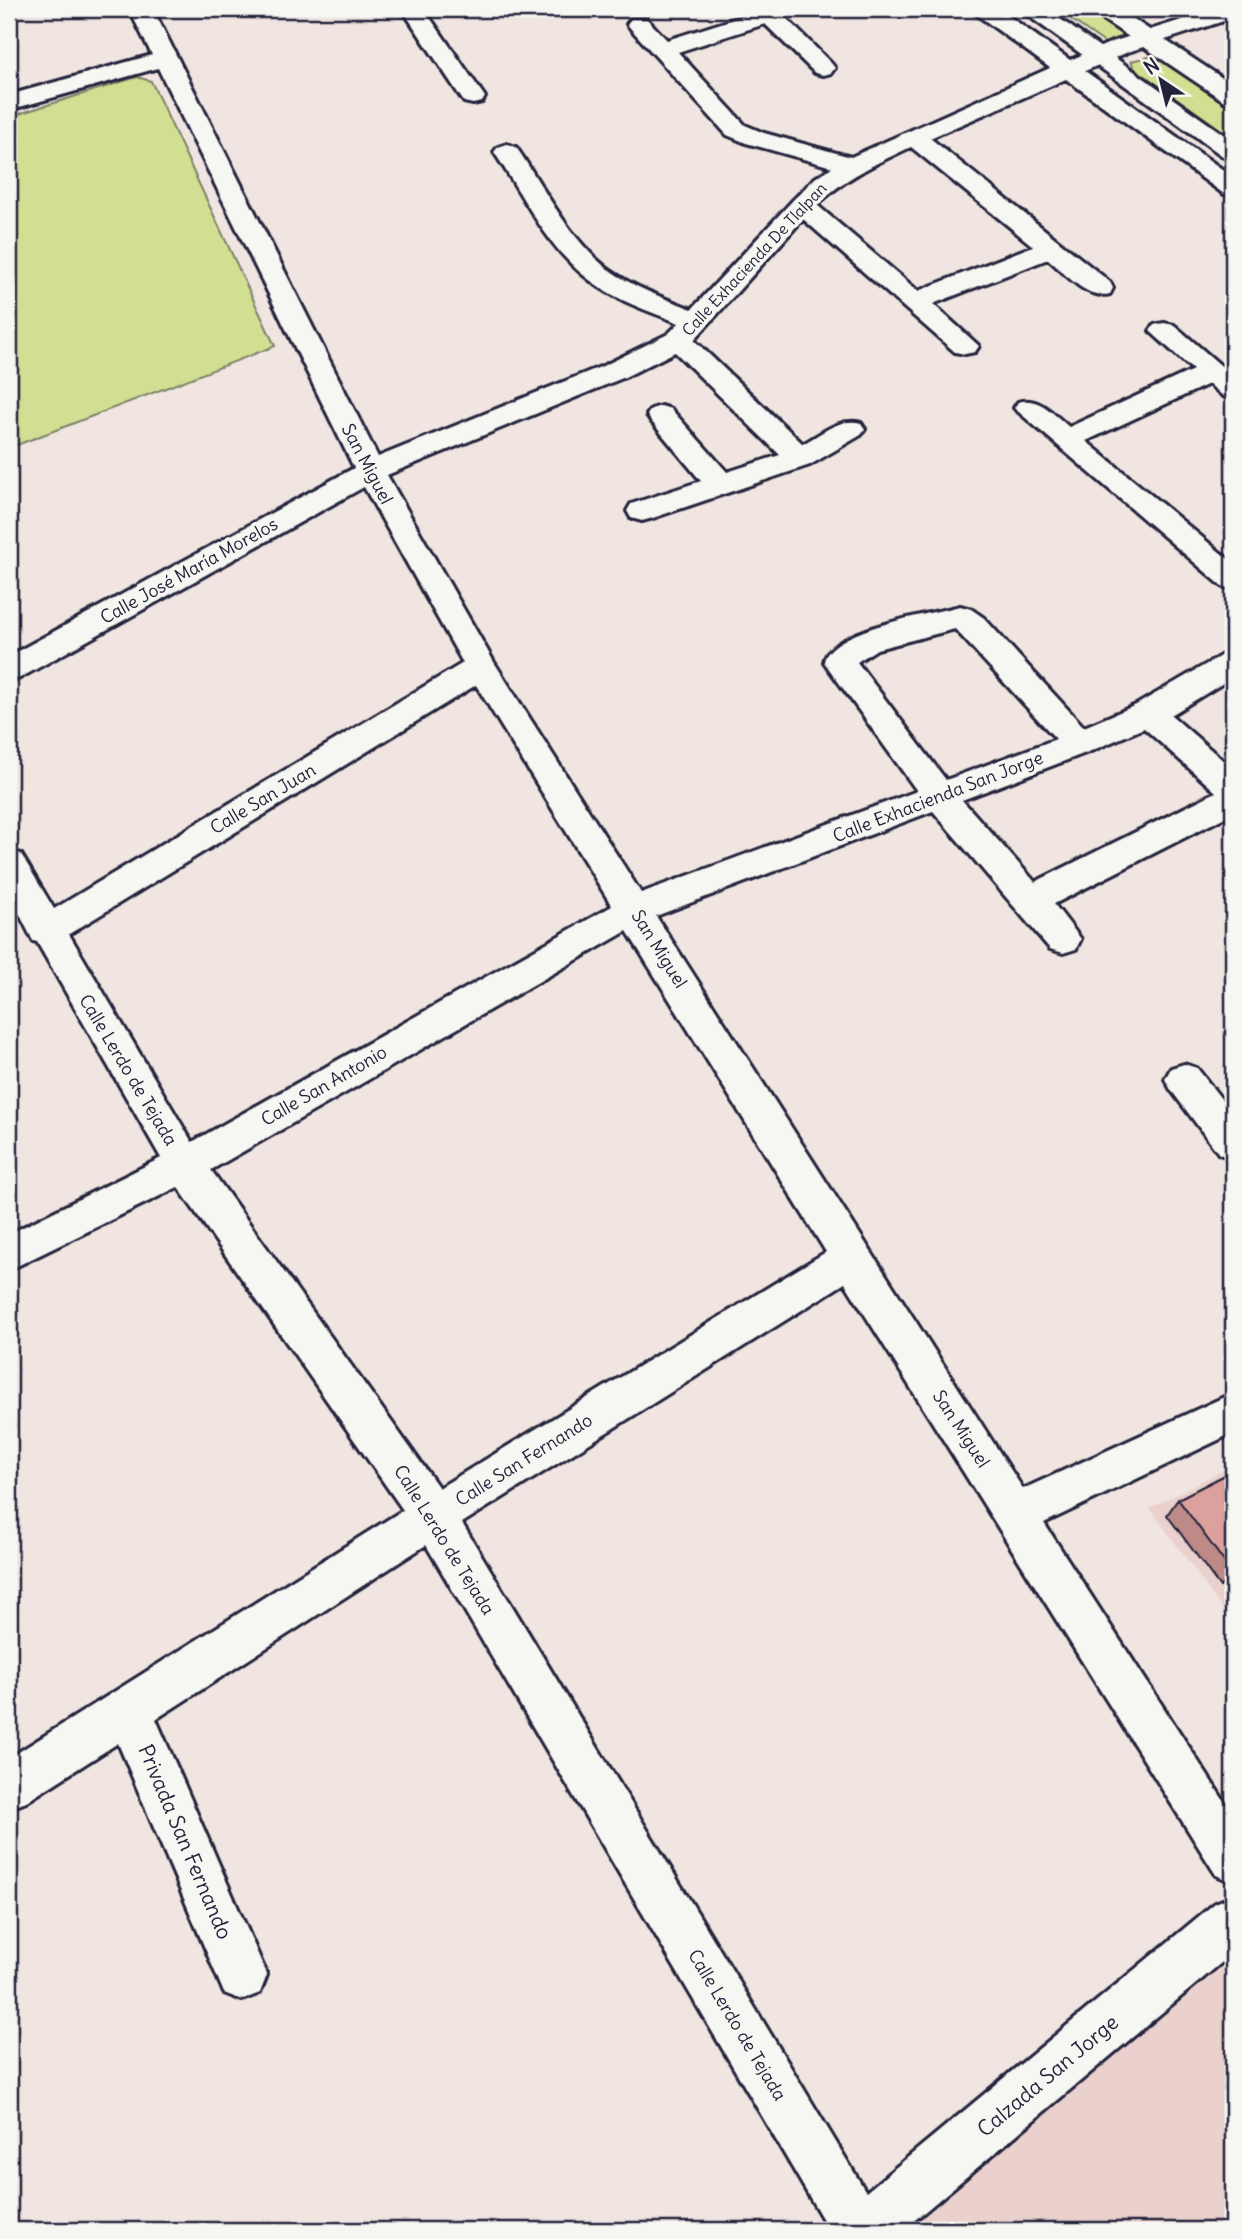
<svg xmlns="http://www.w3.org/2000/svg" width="1242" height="2239" viewBox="0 0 1242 2239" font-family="Delius,sans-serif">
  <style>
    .built { fill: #ebd1cd }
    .green { fill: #d2df92; stroke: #7a8066; stroke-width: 2 }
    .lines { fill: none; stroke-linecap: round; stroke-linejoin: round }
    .minor-casing { stroke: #22223b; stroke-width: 6 }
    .secondary-casing { stroke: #22223b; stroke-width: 6 }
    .minor { fill: #f6f6f2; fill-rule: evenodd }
    .secondary { fill: #f6f6f2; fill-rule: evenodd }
    .wall { fill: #bd8a87; stroke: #22223b; stroke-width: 2 }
    .shaded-wall { fill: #9a716e; stroke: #22223b; stroke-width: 2 }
    .building { fill: #dca19d; stroke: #22223b; stroke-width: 2 }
    .labels { text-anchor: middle; stroke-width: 7; stroke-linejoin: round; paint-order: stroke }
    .far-street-label { font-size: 16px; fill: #22223b; stroke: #f6f6f2 }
    .street-label { font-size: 18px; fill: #22223b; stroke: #f6f6f2 }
    .near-street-label { font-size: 21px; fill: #22223b; stroke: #f6f6f2 }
  </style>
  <rect width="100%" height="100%" fill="#f1e5e1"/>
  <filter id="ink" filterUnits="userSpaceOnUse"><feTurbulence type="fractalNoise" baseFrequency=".0143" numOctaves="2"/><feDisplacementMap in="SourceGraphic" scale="14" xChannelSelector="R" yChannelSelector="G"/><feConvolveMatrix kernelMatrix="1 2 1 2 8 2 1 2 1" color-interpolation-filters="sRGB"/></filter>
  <g filter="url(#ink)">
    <g class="built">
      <polygon points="1233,1465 1233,1624 1150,1508"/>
      <polygon points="1233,1894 1233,2230 836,2230"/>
    </g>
    <g class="green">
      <polygon points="1056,9 1099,9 1144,40 1147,48 1118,52"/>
      <polygon points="1148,57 1166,58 1233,103 1233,138 1135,69 1131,61"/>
      <polygon points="137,77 151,81 275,346 9,448 9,117"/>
    </g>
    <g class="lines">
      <defs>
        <g id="minor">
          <path d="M129,9H153L378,457L605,365L668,334L679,323C649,311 617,301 591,281C548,250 523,195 494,152L498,147L507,144L516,147C544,187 568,238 608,269C633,287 663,298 692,309L793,200L815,178L832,167L746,143L727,135L631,29L627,24L631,19H647L667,40L753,13L751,9L778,10L831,63L835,68L831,73L823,75L815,73L765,24L678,52L745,125L764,133L851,157L1050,68L976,14L973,9H999L1070,60L1112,42L1216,9H1233V18L1128,52L1085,71L1233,177V197L1224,194L1066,79L930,138L1110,282L1113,288L1110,294C1086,300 1065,273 1048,259L933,304L979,346L975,352L965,354L955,352L803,219L694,340L803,444C821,434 840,417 861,423L865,429L861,435L810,465L653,518L642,521L631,518L627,511L631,504L701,481L651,421L647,415L651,409L661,406L671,409L727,472L780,455L675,352L625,377L387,475L494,662L641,893L917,791L824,662C829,629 931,614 960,606L971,609L984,618L1084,727L1136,705L1222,655L1233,652V677L1171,715L1233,769V813L1054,904L1081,939L1076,949L1063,953L1050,949L933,811L656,916L1023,1489L1233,1393V1433L1044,1523L1233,1815V1882L1216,1875L845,1283L462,1523L866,2192L1215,1903L1233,1896V1953L903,2230H829L426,1545L156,1719L267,1975L260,1993L242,2000L224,1993L118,1743L26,1802L9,1809V1758L403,1510L178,1187L9,1270V1234L161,1158L37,942L33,941L9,893V850L21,854L54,909L463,663L364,487L20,678L9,681V656L354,468L158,68L9,110V95L152,55ZM911,147L1033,246L918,291L817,205C844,178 877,163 911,147ZM955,629L1056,739L946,780L857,662L877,649ZM476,685L612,906L192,1142L69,934ZM1144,728L1216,792L1035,882L962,800L1091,751ZM627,931L826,1252L439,1488L211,1170Z"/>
          <polygon points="402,9 424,9 485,97 482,102 473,104 464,102"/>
          <path d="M1164,323L1174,325L1233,376V399L1223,396L1209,384L1086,441L1233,563V589L1222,586L1014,408L1018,402C1039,396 1053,414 1069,427L1193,370L1150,331L1154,325Z"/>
          <polygon points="1184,1064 1197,1068 1233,1114 1233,1159 1219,1154 1171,1090 1165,1079 1171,1068"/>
        </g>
        <g id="secondary">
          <polygon points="1019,9 1046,9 1233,141 1233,159 1224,157"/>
          <polygon points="1091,9 1118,9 1233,85 1233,103 1224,101 1095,14"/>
        </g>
      </defs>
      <use href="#minor" class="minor-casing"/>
      <use href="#secondary" class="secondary-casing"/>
      <use href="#minor" class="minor"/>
      <use href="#secondary" class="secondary"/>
    </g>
    <polygon class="wall" points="1233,1471 1233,1580 1220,1587 1167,1515 1178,1499"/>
    <polygon class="shaded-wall" points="1233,1570 1233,1580 1220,1587 1231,1571"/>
    <polygon class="building" points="1233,1471 1233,1570 1231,1571 1178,1499"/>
  </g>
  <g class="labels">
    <g class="far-street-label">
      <text transform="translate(754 259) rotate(-47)" y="6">Calle Exhacienda De Tlalpan</text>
    </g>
    <g class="street-label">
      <text transform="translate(367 464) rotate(62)" y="6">San Miguel</text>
      <text transform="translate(189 571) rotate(-29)" y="6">Calle José María Morelos</text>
      <text transform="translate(938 797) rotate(-21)" y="6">Calle Exhacienda San Jorge</text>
      <text transform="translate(263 799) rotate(-31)" y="6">Calle San Juan</text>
      <text transform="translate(659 949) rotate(58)" y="6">San Miguel</text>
      <text transform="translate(128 1070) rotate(59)" y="6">Calle Lerdo de Tejada</text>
      <text transform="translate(324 1086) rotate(-30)" y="6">Calle San Antonio</text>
      <text transform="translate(961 1429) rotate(57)" y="6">San Miguel</text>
      <text transform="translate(524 1460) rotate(-32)" y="6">Calle San Fernando</text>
      <text transform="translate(444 1540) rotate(58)" y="6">Calle Lerdo de Tejada</text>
      <text transform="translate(737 2025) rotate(59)" y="6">Calle Lerdo de Tejada</text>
    </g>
    <g class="near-street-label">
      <text transform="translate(185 1842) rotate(67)" y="7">Privada San Fernando</text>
      <text transform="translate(1048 2076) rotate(-40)" y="7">Calzada San Jorge</text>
    </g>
  </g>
  <rect width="1242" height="2239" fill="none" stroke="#f6f6f2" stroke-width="35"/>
  <rect x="18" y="18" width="1207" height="2204" fill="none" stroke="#22223b" stroke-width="2.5" filter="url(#ink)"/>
  <g transform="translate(1161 80) rotate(325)" stroke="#f6f6f2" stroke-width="5" paint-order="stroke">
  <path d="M0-5L12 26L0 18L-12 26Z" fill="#22223b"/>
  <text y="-10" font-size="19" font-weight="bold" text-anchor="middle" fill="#22223b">N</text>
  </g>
</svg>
